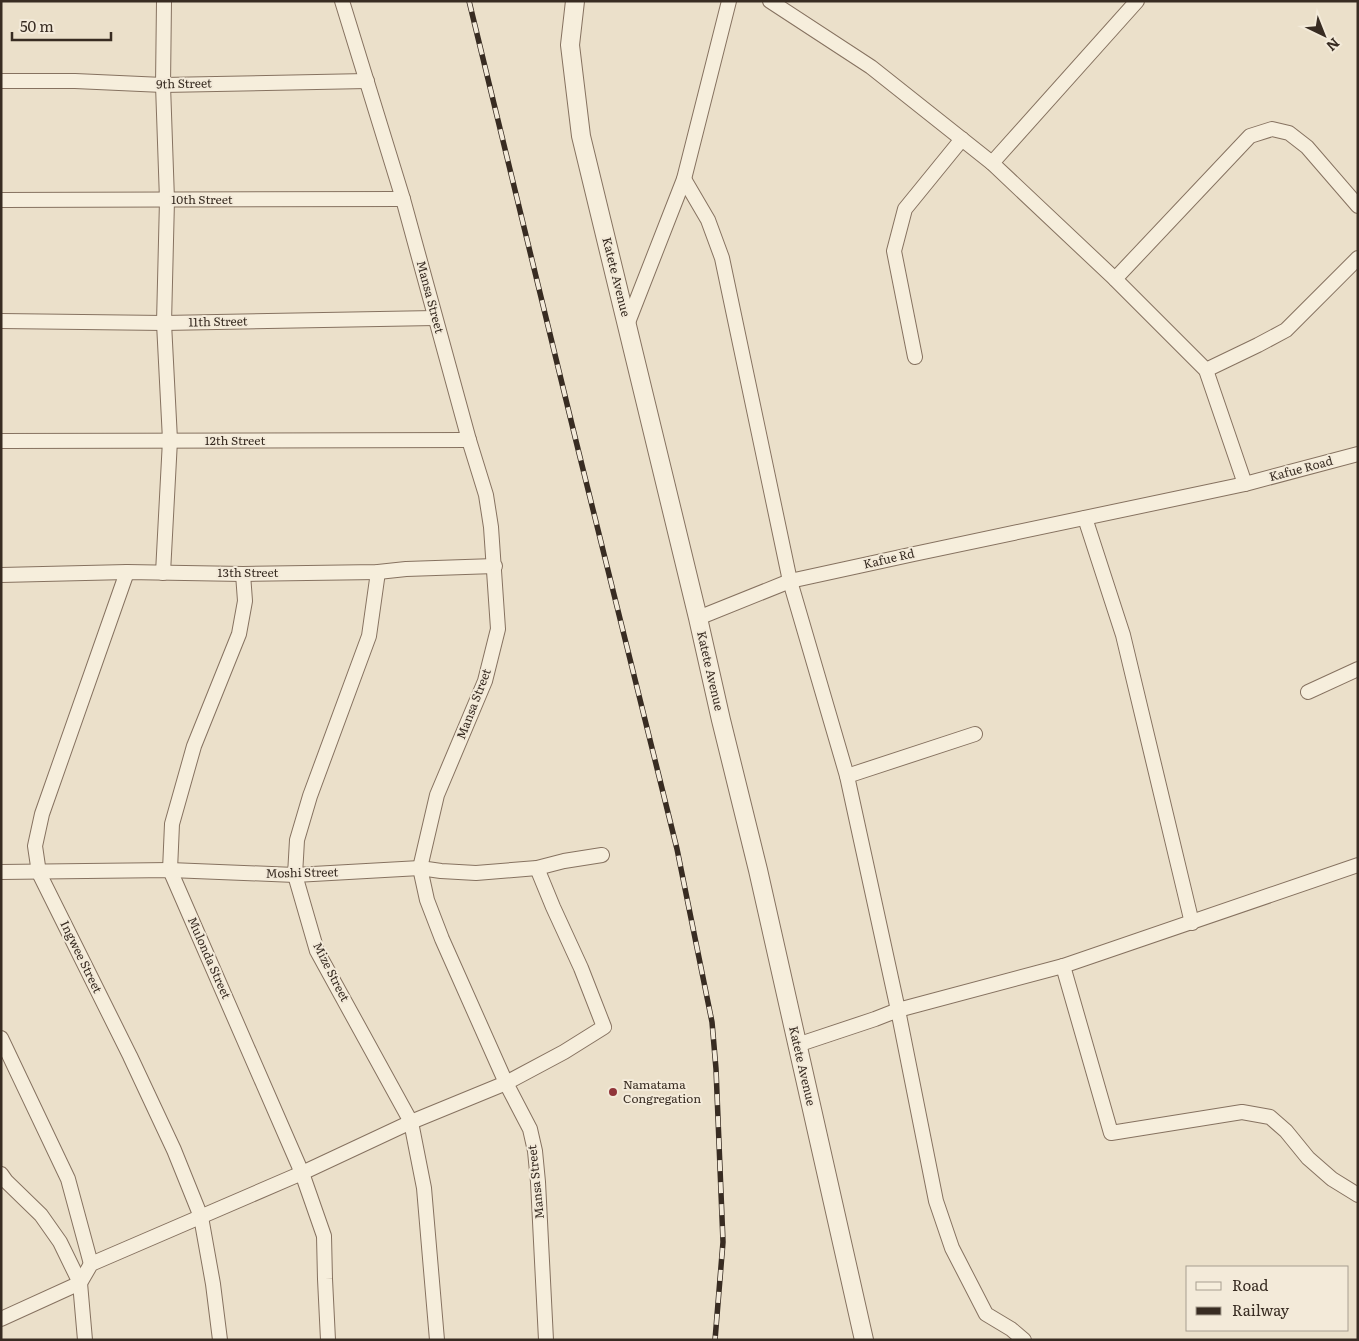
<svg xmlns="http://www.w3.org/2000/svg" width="1359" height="1341" viewBox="0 0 1359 1341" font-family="Literata,serif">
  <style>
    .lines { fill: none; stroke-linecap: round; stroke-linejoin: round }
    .minor-casing { stroke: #867260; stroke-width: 16 }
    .tertiary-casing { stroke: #867260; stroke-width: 20 }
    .minor { stroke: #f6eedc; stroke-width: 14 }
    .tertiary { stroke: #f6eedc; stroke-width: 18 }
    .rail-casing { stroke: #382c22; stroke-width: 5.5 }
    .rail { stroke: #f3ead9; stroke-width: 4; stroke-dasharray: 11; stroke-linecap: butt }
    .poi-dot { fill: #903539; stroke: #f3ead9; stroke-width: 2 }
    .labels { text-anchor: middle; stroke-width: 4; stroke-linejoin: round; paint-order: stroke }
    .street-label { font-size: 12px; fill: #382c22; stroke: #f3ead9 }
    .poi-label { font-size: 12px; fill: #382c22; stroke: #f3ead9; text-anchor: start }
  </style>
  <rect width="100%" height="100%" fill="#ebe0ca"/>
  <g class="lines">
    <defs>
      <g id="minor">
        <polyline points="342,1 403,199 469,440 486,495 491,527 498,629 485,681 437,795 420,868 427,900 442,939 506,1083 530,1129 535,1151 538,1182 546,1340"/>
        <polyline points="770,1 871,67 992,163 1115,279 1206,370 1245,484"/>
        <polyline points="1,81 75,81 163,85 367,81"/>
        <polyline points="992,163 1137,1"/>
        <polyline points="684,179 708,220 722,258 790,581 847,776 898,1010 1063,966 1358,865"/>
        <polyline points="1,200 403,199"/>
        <polyline points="1115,279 1250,136 1272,129 1289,133 1307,147 1358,206"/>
        <polyline points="1,321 164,323 435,318"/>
        <polyline points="627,325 684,179 729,1"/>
        <polyline points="915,357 894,251 905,209 962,139"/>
        <polyline points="1206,370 1258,345 1286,330 1358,258"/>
        <polyline points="1,441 469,440"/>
        <polyline points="1085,518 1123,635 1192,923"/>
        <polyline points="127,572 42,814 35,846 39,873 130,1056 174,1150 201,1217 213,1284 220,1340"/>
        <polyline points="378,572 369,636 310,796 297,840 295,875 317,951 411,1122 424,1188 437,1340"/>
        <polyline points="163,573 170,440 164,323 167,200 163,85 164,1"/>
        <polyline points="243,574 245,601 239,634 194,746 172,824 170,870 302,1173 324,1236 325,1279 328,1340"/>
        <polyline points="1,575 127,572 243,574 378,572 406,569 495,566"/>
        <polyline points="698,618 790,581 914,554 1245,484 1358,454"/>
        <polyline points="1308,692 1358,669"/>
        <polyline points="847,776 975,734"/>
        <polyline points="1,872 170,870 295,875 420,868 441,871 476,873 537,868 564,861 602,855"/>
        <polyline points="1063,966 1111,1133 1242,1112 1270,1117 1286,1131 1308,1158 1332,1179 1358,1195"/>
        <polyline points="1,1038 68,1179 91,1264"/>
        <polyline points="797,1045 875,1019 898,1010 936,1201 952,1248 986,1314 1011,1329 1024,1340"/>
        <polyline points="1,1174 6,1181 41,1215 60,1242 80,1283 85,1340"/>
        <polyline points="1,1319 80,1283 91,1264 302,1173 411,1122 506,1083 564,1052 604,1027 581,968 553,907 537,868"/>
      </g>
      <polyline id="tertiary" points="575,1 570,45 581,136 698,618 721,720 758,870 864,1340"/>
    </defs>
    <use href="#minor" class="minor-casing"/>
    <use href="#tertiary" class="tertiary-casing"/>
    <use href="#minor" class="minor"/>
    <use href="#tertiary" class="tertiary"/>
    <defs>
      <polyline id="rail" points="469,1 576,441 677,849 712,1022 716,1069 723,1242 715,1340"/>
    </defs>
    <use href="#rail" class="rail-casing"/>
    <use href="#rail" class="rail"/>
  </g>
  <circle class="poi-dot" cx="613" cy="1092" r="5"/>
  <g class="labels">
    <g class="street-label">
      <text transform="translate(184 84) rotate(-1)" y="4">9th Street</text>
      <text x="202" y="204">10th Street</text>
      <text transform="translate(616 277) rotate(76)" y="4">Katete Avenue</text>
      <text transform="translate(430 297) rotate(75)" y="4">Mansa Street</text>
      <text transform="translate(218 322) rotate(-1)" y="4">11th Street</text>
      <text x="235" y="445">12th Street</text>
      <text transform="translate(1301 469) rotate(-15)" y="4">Kafue Road</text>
      <text transform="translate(889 559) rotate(-13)" y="4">Kafue Rd</text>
      <text x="248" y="577">13th Street</text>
      <text transform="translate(710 671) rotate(77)" y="4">Katete Avenue</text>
      <text transform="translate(474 704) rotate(-69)" y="4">Mansa Street</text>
      <text transform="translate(302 873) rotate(-1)" y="4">Moshi Street</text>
      <text transform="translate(81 957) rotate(64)" y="4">Ingwee Street</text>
      <text transform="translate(209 958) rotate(66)" y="4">Mulonda Street</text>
      <text transform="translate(331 972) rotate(63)" y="4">Mize Street</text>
      <text transform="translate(802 1066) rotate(77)" y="4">Katete Avenue</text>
      <text transform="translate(536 1182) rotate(-96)" y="4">Mansa Street</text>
    </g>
    <g class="poi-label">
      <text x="623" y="1089">Namatama<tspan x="623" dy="14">Congregation</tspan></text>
    </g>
  </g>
  <rect width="1359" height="1341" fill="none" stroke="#382c22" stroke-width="5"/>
  <rect x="1186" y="1266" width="162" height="65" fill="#f3ead9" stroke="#a89e90"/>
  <rect x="1196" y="1282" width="25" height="8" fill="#f6eedc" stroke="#a89e90"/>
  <text x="1232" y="1291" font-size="15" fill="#382c22">Road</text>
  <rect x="1196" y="1307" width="25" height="8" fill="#382c22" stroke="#a89e90"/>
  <text x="1232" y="1316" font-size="15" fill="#382c22">Railway</text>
  <g transform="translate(1324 35) rotate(137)" stroke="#f3ead9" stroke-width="4" paint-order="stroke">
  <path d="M0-4L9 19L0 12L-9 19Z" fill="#382c22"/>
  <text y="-8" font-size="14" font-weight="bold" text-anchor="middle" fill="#382c22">N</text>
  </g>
  <path d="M12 32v8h99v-8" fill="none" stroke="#382c22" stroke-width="2.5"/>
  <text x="20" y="32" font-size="15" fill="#382c22" stroke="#f3ead9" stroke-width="4" paint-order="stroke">50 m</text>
</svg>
